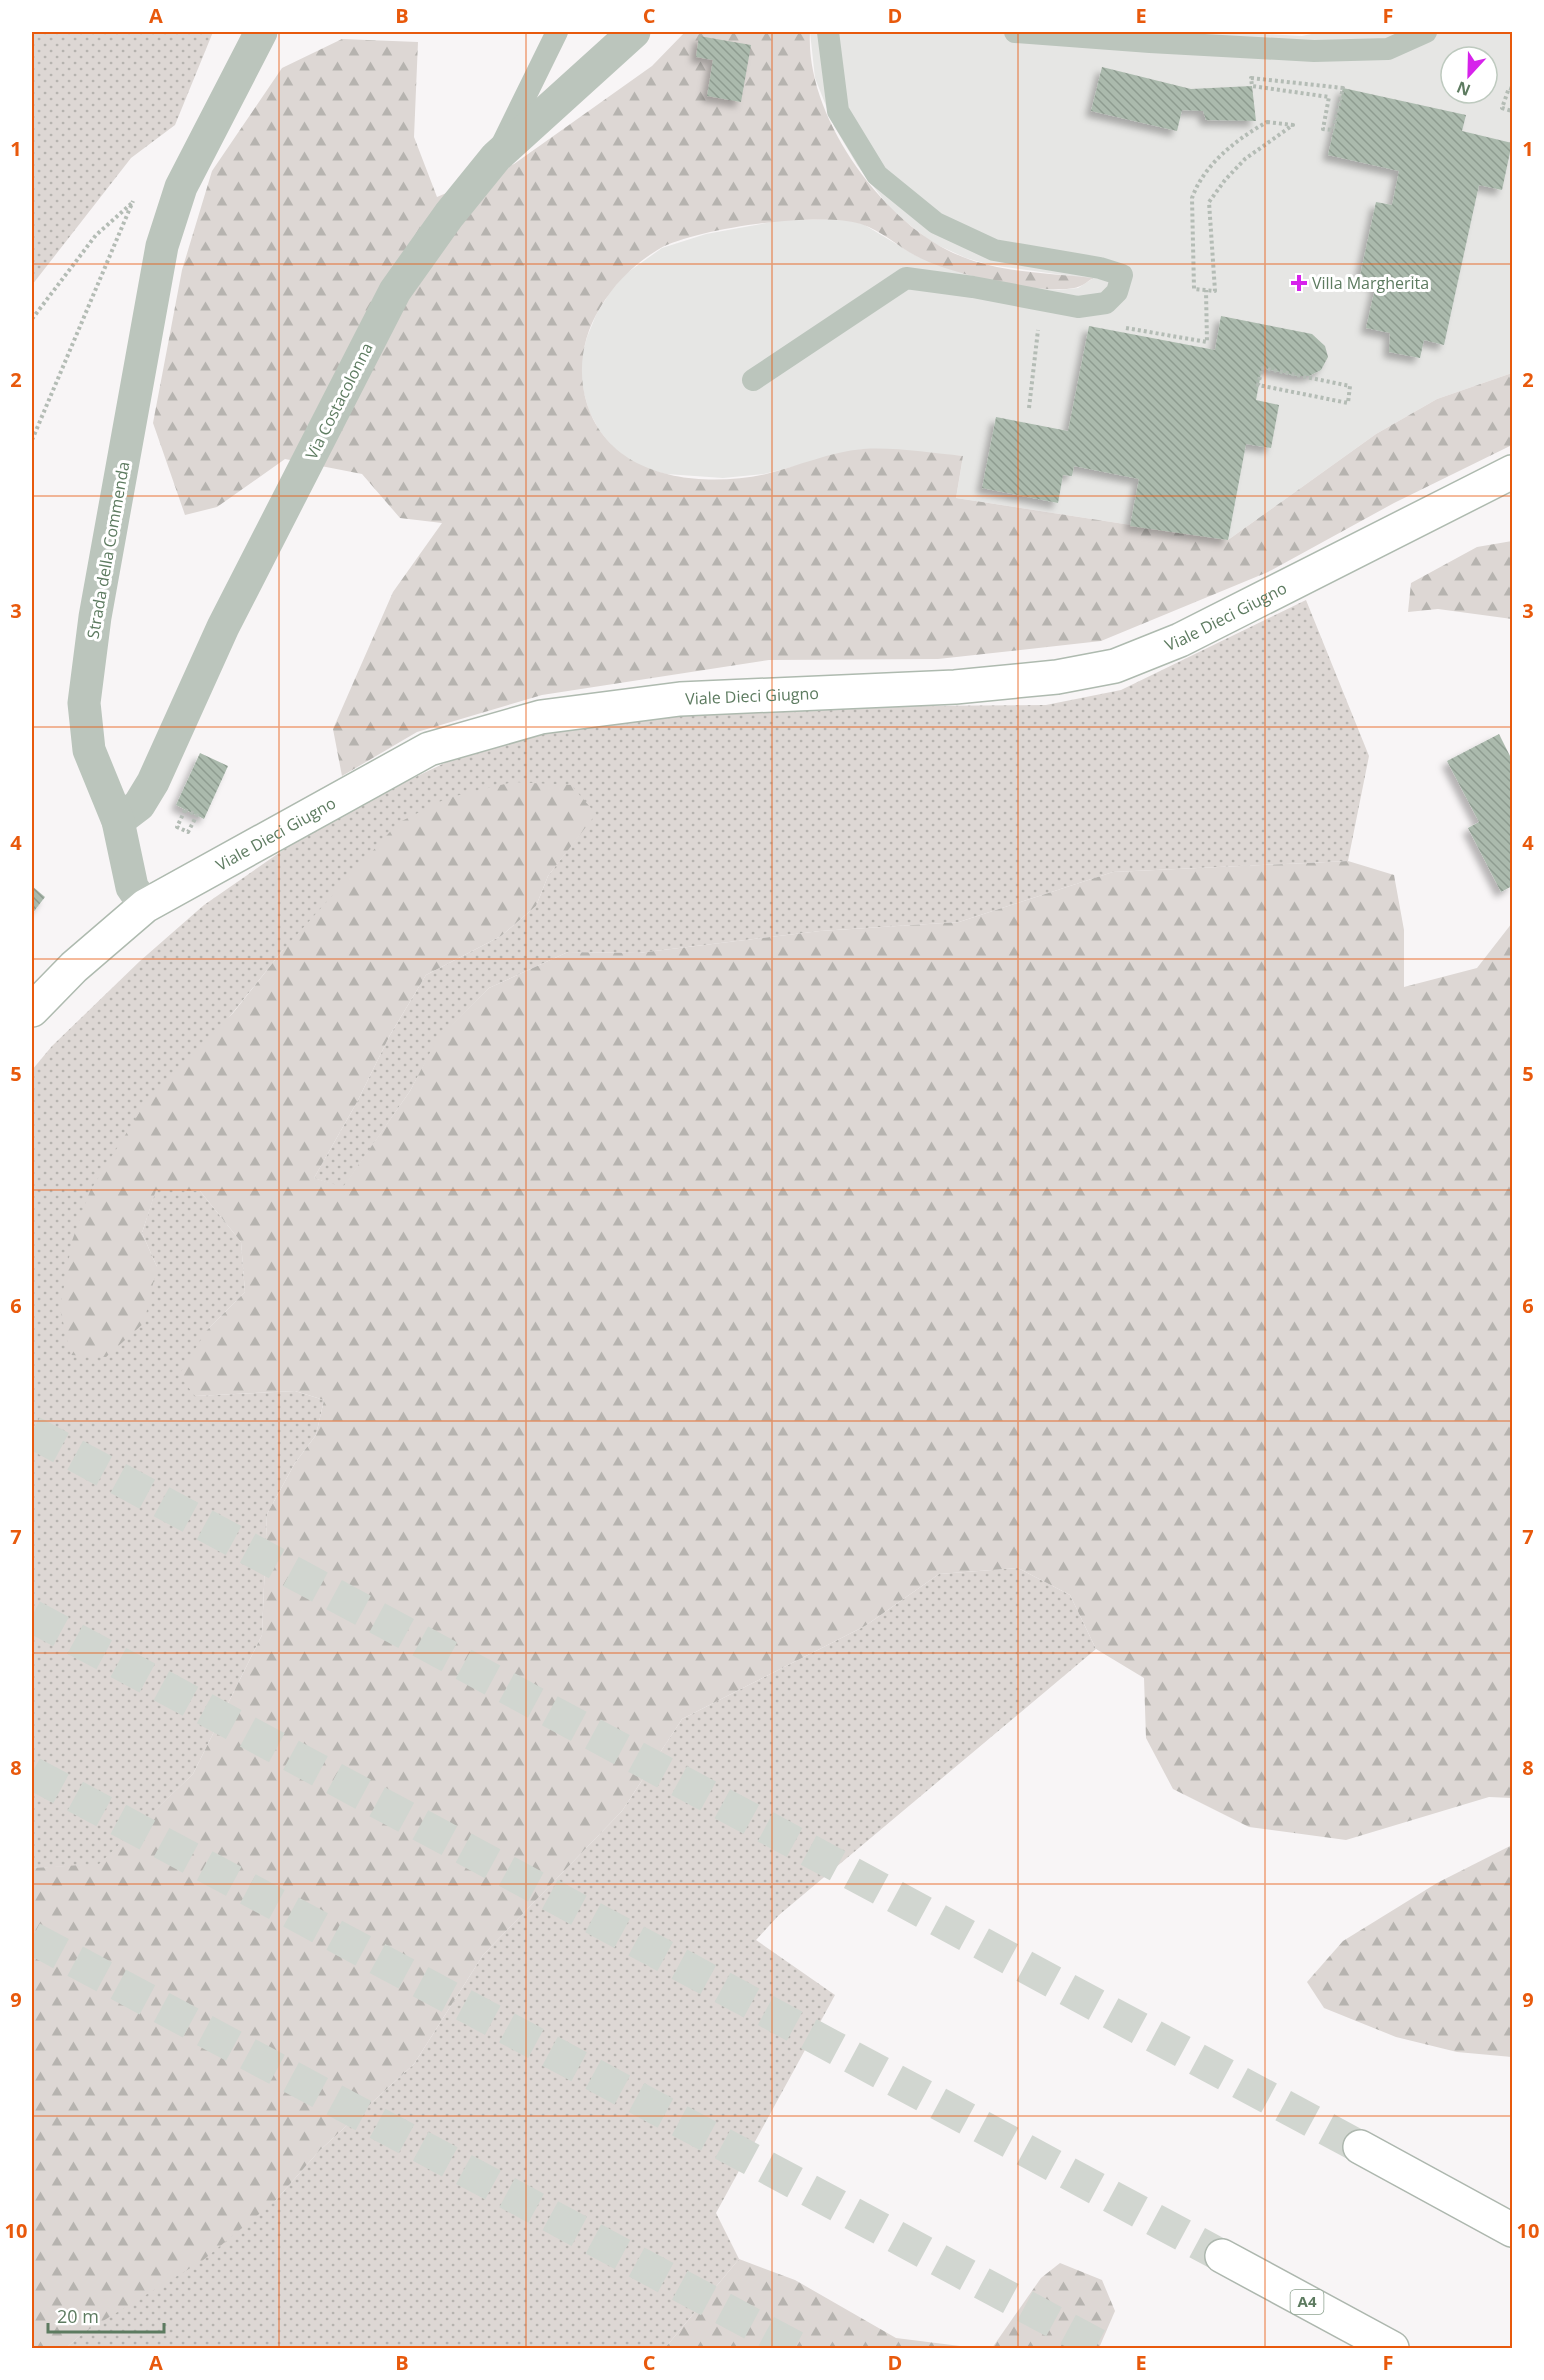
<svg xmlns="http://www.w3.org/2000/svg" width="1544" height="2380" viewBox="0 0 1544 2380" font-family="'Open Sans',sans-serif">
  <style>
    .built { fill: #e6e6e4; fill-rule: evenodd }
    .grass { fill: url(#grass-dots) }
    .forest { fill: url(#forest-firs) }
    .building { fill: url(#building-back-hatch); filter: url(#shadow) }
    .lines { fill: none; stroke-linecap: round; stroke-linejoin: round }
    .highway-tunnel { stroke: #d1d6d0; stroke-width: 33; stroke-dasharray: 33 16; stroke-linecap: butt }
    .secondary-casing { stroke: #aebaaf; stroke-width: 36 }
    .highway-casing { stroke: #adb7ae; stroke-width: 36 }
    .path { stroke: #b4bcb5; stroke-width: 4; stroke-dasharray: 3 3; stroke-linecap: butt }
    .lane { stroke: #bbc5bc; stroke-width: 22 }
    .street { stroke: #bbc5bc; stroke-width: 33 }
    .secondary { stroke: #fff; stroke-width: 33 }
    .highway { stroke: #fff; stroke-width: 33 }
    .grid { fill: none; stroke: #e8590c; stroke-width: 1.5; stroke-opacity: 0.55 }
    .poi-dot { fill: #d622eb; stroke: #fff; stroke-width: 2 }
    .labels { text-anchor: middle; stroke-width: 6; stroke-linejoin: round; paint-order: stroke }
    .shield { fill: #fff; stroke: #8ea390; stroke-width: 1.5 }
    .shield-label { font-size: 15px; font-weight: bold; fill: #5d7b60 }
    .poi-label { font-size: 16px; fill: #5d7b60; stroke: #fff; text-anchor: start }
    .street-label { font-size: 16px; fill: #5d7b60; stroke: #fff }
    .neatline { fill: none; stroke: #e8590c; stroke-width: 2 }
    .grid-label { font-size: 20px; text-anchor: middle; font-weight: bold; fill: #e8590c }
  </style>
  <defs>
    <pattern id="grass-dots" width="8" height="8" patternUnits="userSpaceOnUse" patternTransform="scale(1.5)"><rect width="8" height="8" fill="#ddd7d4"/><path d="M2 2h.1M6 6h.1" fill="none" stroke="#b6b3af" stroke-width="1.8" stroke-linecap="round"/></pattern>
    <pattern id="forest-firs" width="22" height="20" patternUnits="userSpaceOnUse" patternTransform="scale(1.5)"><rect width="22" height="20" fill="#ddd7d4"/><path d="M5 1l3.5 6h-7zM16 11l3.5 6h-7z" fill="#b6b3af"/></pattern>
    <pattern id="building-back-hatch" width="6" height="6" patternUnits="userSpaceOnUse" patternTransform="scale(1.5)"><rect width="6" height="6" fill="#abbaad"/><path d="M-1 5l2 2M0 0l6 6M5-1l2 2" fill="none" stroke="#8e9c90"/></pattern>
    <filter id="shadow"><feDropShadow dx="-5.5" dy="5.5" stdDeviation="3" flood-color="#0004"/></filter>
  </defs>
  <rect width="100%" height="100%" fill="#f8f5f6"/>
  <path class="built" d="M810,32H1228L1302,36L1321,32H1512V373L1437,399L1376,434L1228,540L956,498L963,456L863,449L764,474L723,478L666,474L647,469L628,459L612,446L599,430L589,411L584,393L581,375L582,356L587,337L596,315L609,294L624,275L662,248L706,234L783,220L842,219L863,224L918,257L964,273L1024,287L1059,290L1078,288L1092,279L990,265L966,258L933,243L892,211L857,165L834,126L815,78ZM1451,57H1487V93H1451Z"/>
  <g class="grass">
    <polygon points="32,32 213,32 175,125 131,158 32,285"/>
    <polygon points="1306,600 1369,756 1348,861 1113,872 959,922 820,931 638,953 568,952 489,988 438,1039 410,1091 343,1188 314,1178 357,1102 390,1035 426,975 501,936 536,906 548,876 595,814 283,950 90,1191 157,1267 142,1233 156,1189 200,1191 241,1242 245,1292 207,1330 195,1396 295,1391 324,1400 316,1435 295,1463 267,1514 262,1635 193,1774 99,1865 32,1868 32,1070 52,1046 140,961 204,905 331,817 468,752 515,738 626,721 769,707 1046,705 1121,690"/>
    <polygon points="1018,1568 1070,1595 1096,1649 779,1915 756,1940 835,1995 716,2213 739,2259 665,2348 66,2348 83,2333 276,2200 319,2151 414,2064 483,1955 622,1811 682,1719 865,1626 939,1574"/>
  </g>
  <g class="forest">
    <path d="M685,32H810C805,117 885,227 963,257C1003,273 1050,273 1093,278C1087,282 1081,287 1074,288C1039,295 947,273 916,256C897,246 881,230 861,224C820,211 697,228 659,249C634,264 615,283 600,308C582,337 577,372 587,404C611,479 700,488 766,474C798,466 830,452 863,449C896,447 931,453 963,456L956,498L1228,540L1376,434L1437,399L1512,373V445L1394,503L1268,572L1101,641L938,659L769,660L542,695L417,732L342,776L333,729L393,592L442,523L400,518L362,474L285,459L217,507L185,515L153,423L182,270L212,171L282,68L342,39L418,42L414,137L437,197L514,164L652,66Z"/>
    <polygon points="1512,541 1512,619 1438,609 1408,612 1411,583 1477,547"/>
    <polygon points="513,782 571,785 596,814 548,876 536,906 501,936 426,975 390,1035 357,1102 314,1178 343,1187 410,1091 437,1039 489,988 568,952 638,953 820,931 959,922 1113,872 1348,861 1394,875 1404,930 1404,987 1477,968 1512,923 1512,1798 1489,1797 1346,1840 1249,1827 1173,1789 1146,1738 1144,1678 1096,1649 1070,1595 1018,1568 939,1574 865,1626 682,1719 622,1811 483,1955 414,2064 319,2151 276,2200 202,2261 83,2333 66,2348 32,2348 32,1868 99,1864 193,1774 262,1635 267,1514 295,1463 316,1435 324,1400 295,1391 195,1396 179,1375 207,1330 245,1292 241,1242 200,1191 156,1190 142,1233 157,1267 144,1323 106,1357 71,1355 60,1309 72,1241 90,1191 146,1102 233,1013 283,950 398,823 447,798"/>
    <polygon points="1512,1845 1512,2057 1457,2052 1396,2037 1324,2008 1307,1982 1343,1941 1437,1883"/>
    <polygon points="739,2259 795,2280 896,2338 976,2348 665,2348"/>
    <polygon points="1060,2263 1102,2280 1115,2311 1099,2348 992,2348 1041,2278"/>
  </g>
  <g class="building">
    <polygon points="699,36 751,45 741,102 707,96 713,60 696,57"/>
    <polygon points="1102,67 1191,89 1252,86 1256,121 1206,120 1203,111 1182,110 1177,131 1091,111"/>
    <polygon points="1343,88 1466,115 1462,131 1512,143 1502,190 1479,185 1444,345 1424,340 1420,358 1389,352 1390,333 1366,328 1376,284 1359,280 1376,202 1392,205 1399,171 1328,155"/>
    <polygon points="1221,316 1312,334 1325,346 1328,357 1321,370 1309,376 1298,376 1262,368 1256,400 1279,405 1271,448 1246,444 1228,540 1130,526 1139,479 1074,466 1072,476 1063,475 1058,503 982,488 996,417 1068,431 1089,326 1215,350"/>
    <polygon points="1499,734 1512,760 1512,886 1501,892 1468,828 1479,822 1447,761"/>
    <polygon points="200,753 228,766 204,819 176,805"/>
    <polygon points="32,886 45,897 32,914"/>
  </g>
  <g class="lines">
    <g class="highway-tunnel">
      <polyline points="32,1432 1360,2147"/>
      <polyline points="32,1616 1222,2256"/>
      <polyline points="32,1773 1103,2348"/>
      <polyline points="32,1938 797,2348"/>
    </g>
    <defs>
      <g id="secondary">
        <path id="s1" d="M32,1010L74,967L145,906L429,749L541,717L680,699L955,687L1057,677L1115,666L1180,640L1512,472"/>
      </g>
      <g id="highway">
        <polyline points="1360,2147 1512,2230"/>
        <polyline points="1222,2256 1392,2348"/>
      </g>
    </defs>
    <use href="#secondary" class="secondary-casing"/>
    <use href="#highway" class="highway-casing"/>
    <g class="path">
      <polygon points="1251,78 1343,88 1333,130 1323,129 1329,97 1252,86"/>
      <polyline points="1512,89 1509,88 1502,108 1512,111"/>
      <path d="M1267,122L1293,125L1245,159L1225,180L1209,202L1215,291L1194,289L1192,198C1204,164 1237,139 1267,122Z"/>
      <polyline points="32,319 96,235 132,203"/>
      <polyline points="1126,328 1207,342 1206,290"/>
      <polygon points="1262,368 1350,386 1348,403 1258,385"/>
      <polyline points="1029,408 1038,330"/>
      <polyline points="32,440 133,201"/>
      <polygon points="185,810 197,815 188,832 177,827"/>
    </g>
    <g class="lane">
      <polyline points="1015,32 1150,42 1314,51 1388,49 1426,32"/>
      <polyline points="502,144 557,32"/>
      <polyline points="753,380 906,278 973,287 1078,307 1106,303 1117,292 1122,275 1100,268 994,250 936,223 877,175 838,111 828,32"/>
    </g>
    <g class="street">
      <polyline points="118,821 139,805 153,782 223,627 395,291 449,215 496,157 634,32"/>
      <polyline points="145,906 132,887 118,821 89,750 84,703 95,617 162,246 181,187 261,32"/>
    </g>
    <use href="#secondary" class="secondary"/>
    <use href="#highway" class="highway"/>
  </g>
  <path class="grid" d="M279,32V2348M526,32V2348M772,32V2348M1018,32V2348M1265,32V2348M32,264H1512M32,496H1512M32,727H1512M32,959H1512M32,1190H1512M32,1421H1512M32,1653H1512M32,1884H1512M32,2116H1512"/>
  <path class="poi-dot" d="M1296 274h6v6h6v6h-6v6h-6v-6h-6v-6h6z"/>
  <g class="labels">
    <rect class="shield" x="1290.5" y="2290" width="33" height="24" rx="4.5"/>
    <g class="shield-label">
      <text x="1307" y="2307">A4</text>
    </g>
    <g class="poi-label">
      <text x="1312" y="289">Villa Margherita</text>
    </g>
    <g class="street-label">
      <text transform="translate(339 401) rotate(-63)" y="6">Via Costacolonna</text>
      <text transform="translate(108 550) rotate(-80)" y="6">Strada della Commenda</text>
      <text dy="6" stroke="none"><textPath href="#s1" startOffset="1293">Viale Dieci Giugno</textPath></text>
      <text dy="6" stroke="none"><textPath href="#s1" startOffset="807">Viale Dieci Giugno</textPath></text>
      <text dy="6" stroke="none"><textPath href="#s1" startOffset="303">Viale Dieci Giugno</textPath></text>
    </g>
  </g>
  <rect width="1544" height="2380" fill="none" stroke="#ffffff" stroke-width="66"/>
  <g transform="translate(1469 75) rotate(202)"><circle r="28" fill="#ffffff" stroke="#becabf" stroke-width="1.5"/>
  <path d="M0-4.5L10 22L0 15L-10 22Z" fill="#d622eb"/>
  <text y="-9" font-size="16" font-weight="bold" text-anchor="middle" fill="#5d7b60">N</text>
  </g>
  <path d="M48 2323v9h116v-9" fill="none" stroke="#5d7b60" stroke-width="3"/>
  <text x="57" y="2323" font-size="18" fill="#5d7b60" stroke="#ffffff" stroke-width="4.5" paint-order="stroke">20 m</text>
  <rect x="33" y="33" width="1478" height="2314" class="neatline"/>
  <g class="grid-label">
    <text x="156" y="23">A</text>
    <text x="402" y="23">B</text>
    <text x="649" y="23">C</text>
    <text x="895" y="23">D</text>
    <text x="1141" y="23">E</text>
    <text x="1388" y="23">F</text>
    <text x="16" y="156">1</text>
    <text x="1528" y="156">1</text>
    <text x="16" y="387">2</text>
    <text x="1528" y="387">2</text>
    <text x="16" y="618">3</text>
    <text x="1528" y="618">3</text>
    <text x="16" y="850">4</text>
    <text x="1528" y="850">4</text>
    <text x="16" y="1081">5</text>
    <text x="1528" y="1081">5</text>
    <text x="16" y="1313">6</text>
    <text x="1528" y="1313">6</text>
    <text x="16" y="1544">7</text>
    <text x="1528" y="1544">7</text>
    <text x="16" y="1775">8</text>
    <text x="1528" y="1775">8</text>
    <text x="16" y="2007">9</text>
    <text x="1528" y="2007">9</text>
    <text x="16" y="2238">10</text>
    <text x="1528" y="2238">10</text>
    <text x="156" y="2370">A</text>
    <text x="402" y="2370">B</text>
    <text x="649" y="2370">C</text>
    <text x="895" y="2370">D</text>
    <text x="1141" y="2370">E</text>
    <text x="1388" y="2370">F</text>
  </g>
</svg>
